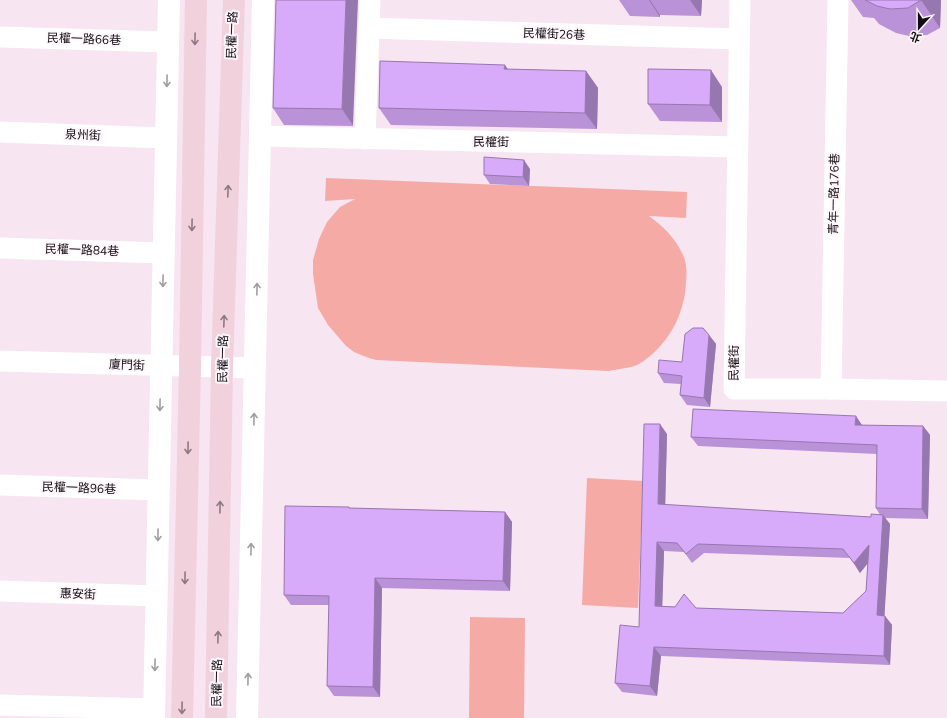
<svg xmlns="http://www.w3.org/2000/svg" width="947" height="718" viewBox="0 0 947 718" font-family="'Nunito Sans','Noto Sans TC',sans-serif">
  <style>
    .green { fill: #f6aaa5 }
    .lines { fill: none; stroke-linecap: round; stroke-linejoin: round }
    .minor { stroke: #fff; stroke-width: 21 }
    .tertiary { stroke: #fff; stroke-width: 22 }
    .secondary { stroke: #f1d1dc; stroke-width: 22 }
    .wall { fill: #ba92d7; fill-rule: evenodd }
    .shaded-wall { fill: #9777af }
    .building { fill: #d8aafa; stroke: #9777af; fill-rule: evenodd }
    .oneway { stroke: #8d7981 }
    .oneway2 { stroke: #a09ea0 }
    .labels { text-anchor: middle; stroke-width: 4; stroke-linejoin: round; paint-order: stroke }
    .street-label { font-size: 12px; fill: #120d11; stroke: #fdf6fb }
  </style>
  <rect width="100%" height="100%" fill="#f7e5f2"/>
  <g class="green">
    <path d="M326,178L687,192L686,218L649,216C663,226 676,239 683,255C687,263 687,274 686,282C685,315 667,347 639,364C633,368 616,369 609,371L376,360L366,357L354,352L346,346L328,325L318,308L313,274V260L319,239L327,222L340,207L355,199L325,201Z"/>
    <polygon points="587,478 643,481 638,608 582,605"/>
    <polygon points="470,617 525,618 524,718 469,718"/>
  </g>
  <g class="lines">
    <g class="minor">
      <polyline points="740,0 734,389 831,389 947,391"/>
      <polyline points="369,28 739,39"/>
      <polyline points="0,37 168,42"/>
      <polyline points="0,132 166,138"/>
      <polyline points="260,136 737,147"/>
      <polyline points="365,139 370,0"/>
      <polyline points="0,248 164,253"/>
      <polyline points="0,361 255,368"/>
      <polyline points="831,389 838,0"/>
      <polyline points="0,485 159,490"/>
      <polyline points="0,591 157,596"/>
      <polyline points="0,705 154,709"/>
    </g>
    <g class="tertiary">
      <polyline points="154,718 169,0"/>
      <polyline points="247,718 263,0"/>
    </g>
    <g class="secondary">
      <polyline points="182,718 190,367 196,0"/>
      <polyline points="216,718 222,367 234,0"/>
    </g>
  </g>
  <g class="wall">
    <polygon points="276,0 353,126 284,125 273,108"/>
    <polygon points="619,0 702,0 701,16 660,15 660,17 630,16"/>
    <polygon points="851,0 941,0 940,28 927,35 909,36 896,33 879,24 874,18 863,17"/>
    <polygon points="508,69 586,71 598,88 597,129 391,125 379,108"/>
    <polygon points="722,87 722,122 660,121 648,104"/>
    <polygon points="530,169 529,186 490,184 484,175"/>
    <polygon points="709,335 716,344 710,407 687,405 680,395 681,384 664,383 658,373 682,362"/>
    <path d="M862,425L923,426L930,435L928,519L885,518L890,524L884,616H885L892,625L890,665L661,656L657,696L622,692L615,683L639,627L667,434L665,505L871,517L880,515L876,508L877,454L698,446L691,437ZM664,551L684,552L692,563L704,553L850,558L860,573L868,563L866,591L843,613L696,608L662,606Z"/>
    <polygon points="349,507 350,508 505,512 512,522 510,591 382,588 380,697 334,696 327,686 329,605 291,605 284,595"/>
  </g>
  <g class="shaded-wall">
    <polygon points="346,0 358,0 353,126 342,109"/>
    <polygon points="649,0 650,0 660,15 660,17"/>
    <polygon points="690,0 702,0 701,16"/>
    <polygon points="921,0 941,0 940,28"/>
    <polygon points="505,65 516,81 504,69"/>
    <polygon points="711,70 722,87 722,122 710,105"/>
    <polygon points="586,71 598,88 597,129 585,113"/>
    <polygon points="524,160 530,169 529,186 523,177"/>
    <polygon points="709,335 716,344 710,407 704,398"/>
    <polygon points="856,416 862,425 855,425"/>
    <polygon points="660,424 667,434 665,514 658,504"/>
    <polygon points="923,426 930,435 928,519 922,509"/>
    <polygon points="505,512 512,522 510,591 503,581"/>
    <polygon points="883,515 890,524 884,624 877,615"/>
    <polygon points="657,542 664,551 662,615 655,606"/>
    <polygon points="869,545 875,554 860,573 854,563"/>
    <polygon points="375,578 382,588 380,697 373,687"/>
    <polygon points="885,616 892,625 890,665 884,656"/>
    <polygon points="654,647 661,656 657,696 650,686"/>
  </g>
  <g class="building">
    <polygon points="276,0 346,0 342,109 273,108"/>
    <polygon points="865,0 921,0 908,8 890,9 877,6"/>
    <polygon points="380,61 505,65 504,69 586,71 585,113 379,108"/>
    <polygon points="648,69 711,70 710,105 648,104"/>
    <polygon points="484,157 524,160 523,177 484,175"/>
    <polygon points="693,328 703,328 709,335 704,398 680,395 682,376 658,373 659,360 682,362 685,334"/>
    <polygon points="693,409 856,416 855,425 923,426 922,509 876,508 877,445 691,437"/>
    <path d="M644,424H660L658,504L871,517V514L883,515L877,615L885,616L884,656L654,647L650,686L615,683L620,625L639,627ZM657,542L677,543L686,554L698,544L843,549L854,563L869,545L866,591L843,613L696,608L684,594L675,607L655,606Z"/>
    <polygon points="285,506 349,507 349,508 505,512 503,581 375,578 373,687 327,686 329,596 284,595"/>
  </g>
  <defs><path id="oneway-shaft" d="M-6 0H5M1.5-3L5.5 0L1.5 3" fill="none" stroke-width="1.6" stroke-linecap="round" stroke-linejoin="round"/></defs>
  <g class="oneway">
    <use href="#oneway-shaft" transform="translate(195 39) rotate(91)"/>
    <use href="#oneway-shaft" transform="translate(228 191) rotate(-88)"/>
    <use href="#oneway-shaft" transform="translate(192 225) rotate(91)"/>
    <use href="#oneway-shaft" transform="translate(224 321) rotate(-88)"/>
    <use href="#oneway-shaft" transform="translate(188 448) rotate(91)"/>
    <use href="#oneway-shaft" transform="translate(220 507) rotate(-89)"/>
    <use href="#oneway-shaft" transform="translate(185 578) rotate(91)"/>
    <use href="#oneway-shaft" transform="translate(218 637) rotate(-89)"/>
    <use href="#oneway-shaft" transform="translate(182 708) rotate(91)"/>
  </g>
  <g class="oneway2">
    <use href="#oneway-shaft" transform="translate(167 81) rotate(91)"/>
    <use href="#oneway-shaft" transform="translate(163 281) rotate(91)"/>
    <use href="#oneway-shaft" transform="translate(257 289) rotate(-89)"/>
    <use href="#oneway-shaft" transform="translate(160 405) rotate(91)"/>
    <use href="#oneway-shaft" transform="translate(254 419) rotate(-89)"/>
    <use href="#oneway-shaft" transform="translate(158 535) rotate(91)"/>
    <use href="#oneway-shaft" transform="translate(251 549) rotate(-89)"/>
    <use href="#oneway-shaft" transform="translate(155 665) rotate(91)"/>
    <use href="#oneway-shaft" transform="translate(248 679) rotate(-89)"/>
  </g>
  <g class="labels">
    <g class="street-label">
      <text transform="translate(554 34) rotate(2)" y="4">民權街26巷</text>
      <text transform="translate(232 35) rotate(-88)" y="4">民權一路</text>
      <text transform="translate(84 39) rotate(2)" y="4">民權一路66巷</text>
      <text transform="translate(83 135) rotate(2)" y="4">泉州街</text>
      <text transform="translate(491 142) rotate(1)" y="4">民權街</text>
      <text transform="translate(834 194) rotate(-89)" y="4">青年一路176巷</text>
      <text transform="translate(82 250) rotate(2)" y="4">民權一路84巷</text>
      <text transform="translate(223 359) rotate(-89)" y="4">民權一路</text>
      <text transform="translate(734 363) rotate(-89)" y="4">民權街</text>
      <text transform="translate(127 365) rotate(2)" y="4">廈門街</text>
      <text transform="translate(79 488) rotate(2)" y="4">民權一路96巷</text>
      <text transform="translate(78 594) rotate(2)" y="4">惠安街</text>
      <text transform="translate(217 683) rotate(-89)" y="4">民權一路</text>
    </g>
  </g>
  <g transform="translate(919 28) rotate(201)" stroke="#fdf6fb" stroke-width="3" paint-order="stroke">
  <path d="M0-3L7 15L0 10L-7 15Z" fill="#120d11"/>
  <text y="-6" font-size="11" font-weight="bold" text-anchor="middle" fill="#120d11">北</text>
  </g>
</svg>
